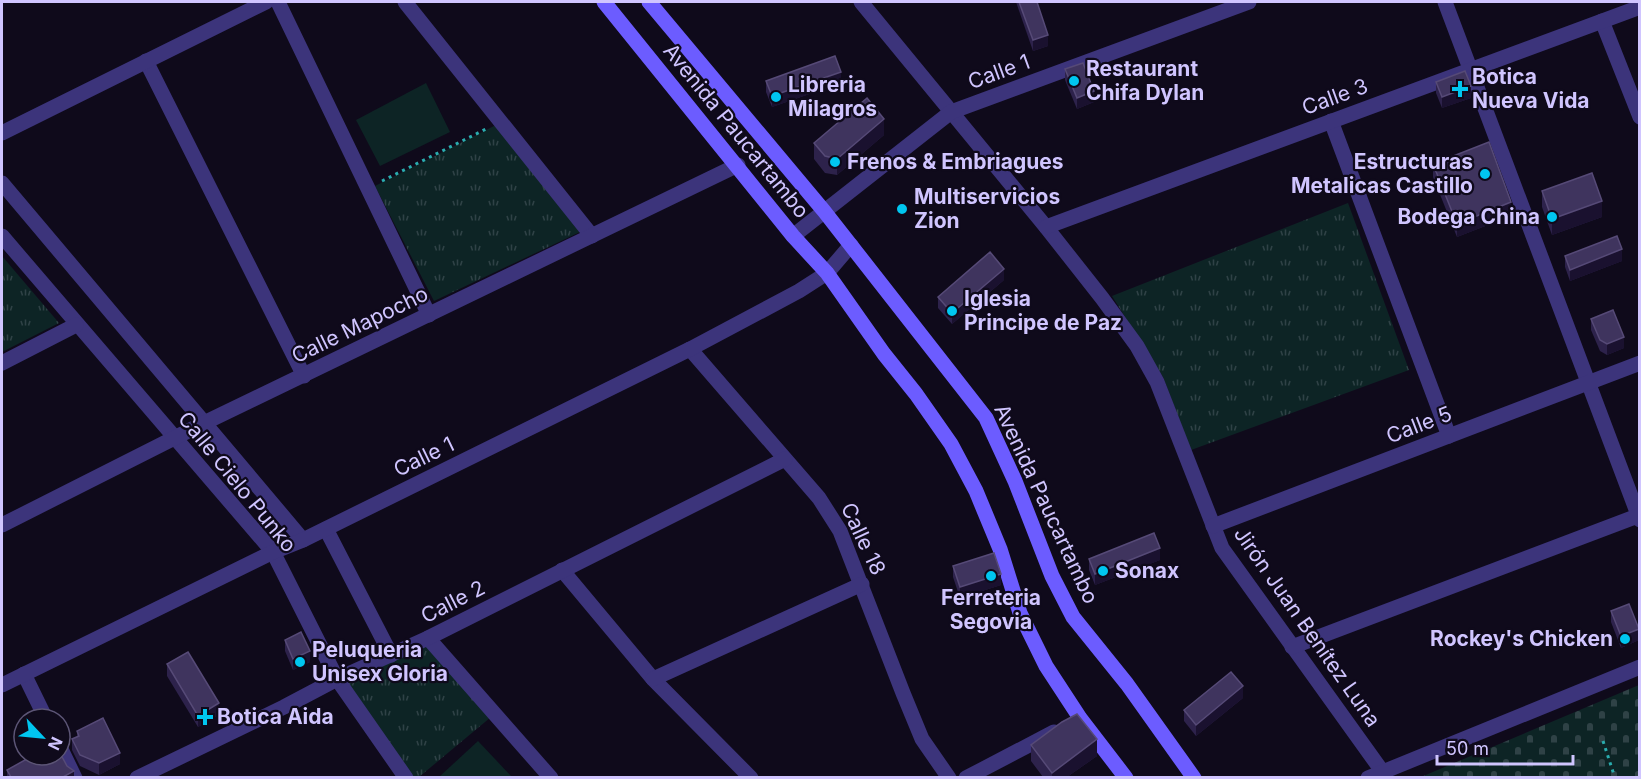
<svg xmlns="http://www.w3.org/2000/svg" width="1641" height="779" viewBox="0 0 1641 779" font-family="Inter,sans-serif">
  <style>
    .green { fill: #0d2425 }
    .cemetery { fill: url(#cemetery-stones) }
    .park { fill: url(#park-tufts) }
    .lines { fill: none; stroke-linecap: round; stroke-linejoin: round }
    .path { stroke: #2aacae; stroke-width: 3; stroke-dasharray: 3 4.5; stroke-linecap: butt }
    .minor { stroke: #3c347b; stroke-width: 15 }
    .tertiary { stroke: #3c347b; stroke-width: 15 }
    .secondary { stroke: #6c5cff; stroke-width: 15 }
    .wall { fill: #2d224b }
    .shaded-wall { fill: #1a112f }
    .building { fill: #3f345e; stroke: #564a77; stroke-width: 1.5 }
    .poi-dot { fill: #00c6f0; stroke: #0f0a1b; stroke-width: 2 }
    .labels { text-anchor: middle; stroke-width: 4.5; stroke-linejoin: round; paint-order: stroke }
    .poi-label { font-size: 21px; font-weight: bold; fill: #d0c5ff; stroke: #0f0a1b; text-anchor: start }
    .street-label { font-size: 21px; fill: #d0c5ff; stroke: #0f0a1b }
  </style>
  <defs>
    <pattern id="cemetery-stones" width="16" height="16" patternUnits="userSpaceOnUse" patternTransform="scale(1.5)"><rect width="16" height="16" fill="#0d2425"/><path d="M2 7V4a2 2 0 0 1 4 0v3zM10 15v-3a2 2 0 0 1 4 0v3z" fill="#2f4246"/></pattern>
    <pattern id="park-tufts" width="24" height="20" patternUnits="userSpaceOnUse" patternTransform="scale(1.5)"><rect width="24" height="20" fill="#0d2425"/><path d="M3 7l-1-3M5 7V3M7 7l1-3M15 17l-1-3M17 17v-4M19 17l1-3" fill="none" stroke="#2f4246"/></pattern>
  </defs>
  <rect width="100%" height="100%" fill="#0f0a1b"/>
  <g class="green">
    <polygon points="426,83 450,132 380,166 356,120"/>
    <polygon points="478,741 512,777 439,777"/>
  </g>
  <polygon class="cemetery" points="1639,685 1639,777 1421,777"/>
  <g class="park">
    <polygon points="498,124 580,232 434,301 375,186"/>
    <polygon points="1348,203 1409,370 1191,450 1163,377 1112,296"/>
    <polygon points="2,256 59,323 2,352"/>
    <polygon points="426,643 491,717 419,777 411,777 341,687"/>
  </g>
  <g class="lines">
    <g class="path">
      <polyline points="382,181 486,129"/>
      <polyline points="1603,741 1615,778"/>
    </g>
    <g class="minor">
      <polyline points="278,2 429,315"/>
      <polyline points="405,2 592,236"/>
      <polyline points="861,2 1046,227 1102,298 1137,346 1157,382 1222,548 1382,771"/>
      <polyline points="1445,2 1640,520"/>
      <polyline points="1602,21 1640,117"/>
      <polyline points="146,61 304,376"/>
      <polyline points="1331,121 1449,436"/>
      <polyline points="2,133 266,2"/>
      <polyline points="2,183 303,540"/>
      <polyline points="1046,227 1640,7"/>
      <polyline points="2,236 273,552 337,679 406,778"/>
      <polyline points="690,349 819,498 840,531 903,693 922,739 949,778"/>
      <polyline points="2,363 76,325"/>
      <polyline points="2,525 204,423 738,165"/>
      <polyline points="1213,526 1640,363"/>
      <polyline points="326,529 391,655"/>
      <polyline points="562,570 653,679 751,778"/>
      <polyline points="428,638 551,778"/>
      <polyline points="1292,647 1640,515"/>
      <polyline points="24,674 46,719"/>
      <polyline points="653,679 862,584"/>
      <polyline points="2,685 273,552 303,540 690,349 799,291 827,273 851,245"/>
      <polyline points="60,747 75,778"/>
      <polyline points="137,778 284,707 337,679 428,638 785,459"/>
      <polyline points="966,778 1054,732"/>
    </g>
    <g class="tertiary">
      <polyline points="793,236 951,112 1249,2"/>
      <polyline points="1368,778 1640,667"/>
    </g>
    <g class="secondary">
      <polyline points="604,2 793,236 827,273 884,354 916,394 951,444 976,491 1000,549 1020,613 1046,666 1080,718 1126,778"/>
      <polyline points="649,2 824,211 986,418 1015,481 1052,576 1073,617 1127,684 1194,778"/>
    </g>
  </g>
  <g class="wall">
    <polygon points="1016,2 1037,2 1048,46 1033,51"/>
    <polygon points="1065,69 1094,102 1077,109 1065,80"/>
    <polygon points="766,81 841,83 772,107 766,92"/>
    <polygon points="1436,82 1471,98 1442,108 1436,93"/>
    <polygon points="884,135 837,175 825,173 814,159 814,143"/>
    <polygon points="1433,164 1511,216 1457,237 1433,177"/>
    <polygon points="1542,191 1602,217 1552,235 1542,207"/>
    <polygon points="1565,256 1622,261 1570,281 1565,267"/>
    <polygon points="1004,280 952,324 938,308 938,297"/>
    <polygon points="1591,319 1624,348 1607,355 1600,351 1591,330"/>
    <polygon points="1089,559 1160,560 1095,585 1089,570"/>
    <polygon points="953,566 1001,585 960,598 953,577"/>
    <polygon points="1611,611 1639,640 1621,648 1611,622"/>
    <polygon points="285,640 310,662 293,670 285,651"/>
    <polygon points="167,664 219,715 198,727 167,676"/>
    <polygon points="1243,698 1196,736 1184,721 1184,710"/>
    <polygon points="77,731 120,764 99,775 80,766 72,750 72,739 77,737"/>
    <polygon points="1031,745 1097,756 1067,777 1043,777 1031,761"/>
    <polygon points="67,766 74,777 7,777 7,770"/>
  </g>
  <g class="shaded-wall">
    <polygon points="1048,35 1048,46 1033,51 1033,40"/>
    <polygon points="841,72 841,83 772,107 772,96"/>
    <polygon points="1471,86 1471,98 1442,108 1442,97"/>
    <polygon points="1094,91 1094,102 1077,109 1077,98"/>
    <polygon points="884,119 884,135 837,175 837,159"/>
    <polygon points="1602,201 1602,217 1552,235 1552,219"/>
    <polygon points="1511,202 1511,216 1457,237 1457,224"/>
    <polygon points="1622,249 1622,261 1570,281 1570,270"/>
    <polygon points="1004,269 1004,280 952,324 952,313"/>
    <polygon points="1624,337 1624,348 1607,355 1607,344"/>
    <polygon points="1160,548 1160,560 1095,585 1095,574"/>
    <polygon points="1001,574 1001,585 960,598 960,587"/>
    <polygon points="1639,629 1639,640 1621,648 1621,636"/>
    <polygon points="310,651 310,662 293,670 293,659"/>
    <polygon points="1243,686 1243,698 1196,736 1196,725"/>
    <polygon points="219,703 219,715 198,727 198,716"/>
    <polygon points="1097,739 1097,756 1067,777 1052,777 1052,773"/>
    <polygon points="120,753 120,764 99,775 99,763"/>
    <polygon points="74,771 74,777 63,777"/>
  </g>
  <g class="building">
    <polygon points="1019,2 1037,2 1048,35 1033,40"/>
    <polygon points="835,56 841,72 772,96 766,81"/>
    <polygon points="1083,63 1094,91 1077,98 1065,69"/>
    <polygon points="1465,71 1471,86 1442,97 1436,82"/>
    <polygon points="867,98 884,119 837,159 825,156 814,143"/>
    <polygon points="1489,142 1511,202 1457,224 1433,164"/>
    <polygon points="1592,173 1602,201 1552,219 1542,191"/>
    <polygon points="1617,236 1622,249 1570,270 1565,256"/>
    <polygon points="990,252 1004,269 952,313 938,297"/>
    <polygon points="1613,310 1624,337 1607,344 1600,340 1591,319"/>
    <polygon points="1154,533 1160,548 1095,574 1089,559"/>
    <polygon points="994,553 1001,574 960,587 953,566"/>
    <polygon points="1629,604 1639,629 1621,636 1611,611"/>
    <polygon points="301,632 310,651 293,659 285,640"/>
    <polygon points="188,652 219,703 198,716 167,664"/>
    <polygon points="1231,672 1243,686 1196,725 1184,710"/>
    <polygon points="1077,714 1097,739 1052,773 1031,745 1062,722"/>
    <polygon points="103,718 120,753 99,763 80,755 72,739 79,736 77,731"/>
    <polygon points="60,753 67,766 74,771 63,777 11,777 7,770 34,755 60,755"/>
  </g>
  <g class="poi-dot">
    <circle cx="1074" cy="81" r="6"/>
    <path d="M1457 80h6v6h6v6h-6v6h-6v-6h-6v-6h6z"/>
    <circle cx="776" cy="97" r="6"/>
    <circle cx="835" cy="162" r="6"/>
    <circle cx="1485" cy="174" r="6"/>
    <circle cx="902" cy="209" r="6"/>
    <circle cx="1552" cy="217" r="6"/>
    <circle cx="952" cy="311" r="6"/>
    <circle cx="1103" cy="571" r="6"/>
    <circle cx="991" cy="576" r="6"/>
    <circle cx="1625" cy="639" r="6"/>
    <circle cx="300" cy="662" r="6"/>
    <path d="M202 708h6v6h6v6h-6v6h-6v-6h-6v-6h6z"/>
  </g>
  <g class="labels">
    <g class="poi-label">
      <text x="1086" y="76">Restaurant<tspan x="1086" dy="24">Chifa Dylan</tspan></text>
      <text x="1472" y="84">Botica<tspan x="1472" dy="24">Nueva Vida</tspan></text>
      <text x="788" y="92">Libreria<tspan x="788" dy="24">Milagros</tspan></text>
      <text x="847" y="169">Frenos &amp; Embriagues</text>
      <text x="1473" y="169" text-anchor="end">Estructuras<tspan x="1473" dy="24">Metalicas Castillo</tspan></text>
      <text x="914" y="204">Multiservicios<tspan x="914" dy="24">Zion</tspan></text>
      <text x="1540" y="224" text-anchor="end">Bodega China</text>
      <text x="964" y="306">Iglesia<tspan x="964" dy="24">Principe de Paz</tspan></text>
      <text x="1115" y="578">Sonax</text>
      <text x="991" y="605" text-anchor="middle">Ferreteria<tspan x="991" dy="24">Segovia</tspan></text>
      <text x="1613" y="646" text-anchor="end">Rockey's Chicken</text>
      <text x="312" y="657">Peluqueria<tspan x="312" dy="24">Unisex Gloria</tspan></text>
      <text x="217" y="724">Botica Aida</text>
    </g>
    <g class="street-label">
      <text transform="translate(999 72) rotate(-20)" y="7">Calle 1</text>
      <text transform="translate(1335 97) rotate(-20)" y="7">Calle 3</text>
      <text transform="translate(736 131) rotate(51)" y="7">Avenida Paucartambo</text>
      <text transform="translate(360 325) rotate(-26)" y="7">Calle Mapocho</text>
      <text transform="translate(1419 425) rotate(-21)" y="7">Calle 5</text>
      <text transform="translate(424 457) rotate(-26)" y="7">Calle 1</text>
      <text transform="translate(237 482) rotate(51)" y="7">Calle Cielo Punko</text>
      <text transform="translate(1046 504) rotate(65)" y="7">Avenida Paucartambo</text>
      <text transform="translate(863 539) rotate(65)" y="7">Calle 18</text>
      <text transform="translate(453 602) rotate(-27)" y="7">Calle 2</text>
      <text transform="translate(1307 627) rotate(55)" y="7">Jirón Juan Benítez Luna</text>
    </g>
  </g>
  <rect width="1641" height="779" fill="none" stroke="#d0c5ff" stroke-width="6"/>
  <g transform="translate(42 737) rotate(116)"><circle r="28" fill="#0f0a1b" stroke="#5c5576" stroke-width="1.5"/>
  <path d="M0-4.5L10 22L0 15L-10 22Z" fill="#00c6f0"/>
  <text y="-9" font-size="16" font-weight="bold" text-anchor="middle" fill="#d0c5ff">N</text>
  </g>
  <path d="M1437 755v9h136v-9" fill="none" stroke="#d0c5ff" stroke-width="3"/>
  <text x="1446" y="755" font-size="18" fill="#d0c5ff" stroke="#0f0a1b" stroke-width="4.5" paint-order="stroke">50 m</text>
</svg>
